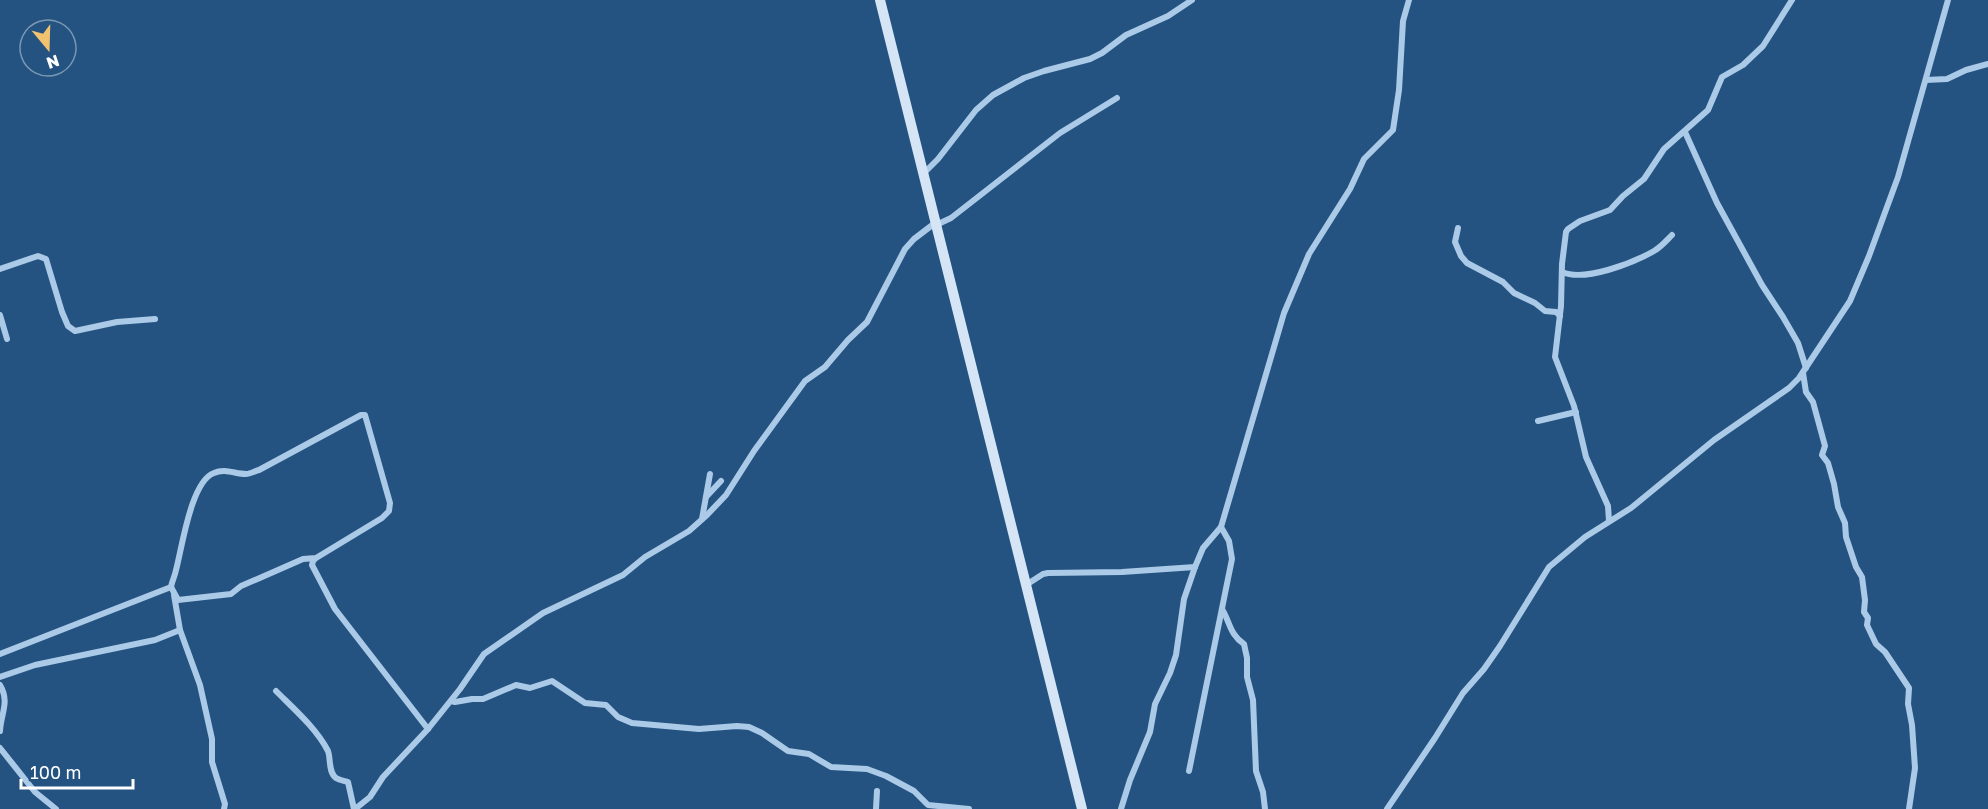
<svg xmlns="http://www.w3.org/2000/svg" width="1988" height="809" viewBox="0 0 1988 809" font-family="'Golos Text',sans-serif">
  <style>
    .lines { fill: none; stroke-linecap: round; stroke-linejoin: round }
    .street { stroke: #abcae7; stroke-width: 6 }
    .secondary { stroke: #d5e5f6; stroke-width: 10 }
  </style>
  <rect width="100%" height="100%" fill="#245381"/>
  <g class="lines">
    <g class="street">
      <polyline points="1926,80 1947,79 1966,70 1988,64"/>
      <polyline points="1685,132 1717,203 1762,285 1783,317 1798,343 1806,368"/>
      <polyline points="924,173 938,159 976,110 993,95 1024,78 1044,71 1090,59 1102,53 1126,35 1168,16 1192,0"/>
      <polyline points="936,225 951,218 1060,133 1117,98"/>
      <polyline points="1458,228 1455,242 1461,256 1467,263 1503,282 1514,293 1535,303 1545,311 1556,312 1560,316"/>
      <polyline points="0,269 38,256 46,259 62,312 68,326 75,331 117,322 155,319"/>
      <path d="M1562,272C1585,282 1633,263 1654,251C1661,247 1666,241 1672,235"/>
      <polyline points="0,315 7,339"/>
      <polyline points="1803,373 1806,392 1813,402 1825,446 1822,455 1828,463 1834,484 1838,507 1845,523 1846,537 1856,567 1862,577 1865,600 1864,612 1868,618 1867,625 1876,644 1885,652 1909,688 1908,704 1912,725 1915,768 1909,809"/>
      <polyline points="1538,421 1576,412"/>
      <polyline points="706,497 721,481"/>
      <polyline points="702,519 710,474"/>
      <polyline points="1609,521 1608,506 1586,457 1574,406 1555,357 1561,306 1562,264 1566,232 1568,229 1580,221 1610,210 1623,196 1644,179 1664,149 1708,110 1722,77 1743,65 1763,46 1792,0"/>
      <path d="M316,558L303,559L262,577L241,586L231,594L178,600L171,587C172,581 175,576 176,570C182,548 191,481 214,473C225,468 235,474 246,474C250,474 255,471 259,470L361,415H365L390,503L389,511L382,518L316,558L313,561L312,565L335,609L428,729"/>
      <polyline points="1026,585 1043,574 1048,573 1122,572 1195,567"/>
      <polyline points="174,595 180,630 200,685 212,739 212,762 225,804 224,809"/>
      <path d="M1222,609C1230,622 1230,635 1244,644L1247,658V677L1253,700L1256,771L1263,792L1265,809"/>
      <polyline points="0,654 171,587"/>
      <polyline points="0,677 35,665 155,640 180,630"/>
      <path d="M0,685C10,702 1,713 0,731"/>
      <path d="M276,691C294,709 316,728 328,751C331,759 328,772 336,778C339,780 345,781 348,782L354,809"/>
      <polyline points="451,701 455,702 472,699 483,699 516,685 530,688 552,681 585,703 606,705 618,717 632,723 699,729 737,726 749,727 762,733 788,751 809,754 831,767 867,769 886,776 914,791 928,805 969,809"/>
      <polyline points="0,748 35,792 56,809"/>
      <polyline points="1189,771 1232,559 1229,541 1221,527"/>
      <polyline points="355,809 370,797 383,777 428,729 460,689 484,654 543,613 623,575 645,557 689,531 707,515 726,495 754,451 805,381 825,367 848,340 867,322 905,249 914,239 935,223"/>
      <polyline points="876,809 877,791"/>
      <polyline points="1121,809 1130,780 1150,732 1155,704 1170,673 1176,655 1184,599 1195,567 1203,548 1221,527 1284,313 1309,254 1350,189 1364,159 1393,130 1399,90 1403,21 1409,0"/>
      <polyline points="1387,809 1435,738 1463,693 1484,669 1500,646 1549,567 1585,537 1631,508 1714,440 1789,388 1799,378 1850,301 1869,256 1898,177 1948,0"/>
    </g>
    <polyline class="secondary" points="880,0 1082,809"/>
  </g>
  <g transform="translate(48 48) rotate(161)"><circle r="28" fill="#245381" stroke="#7c98b3" stroke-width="1.5"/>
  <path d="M0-4.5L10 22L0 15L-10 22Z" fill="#f1c36e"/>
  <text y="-9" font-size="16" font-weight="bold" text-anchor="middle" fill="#ffffff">N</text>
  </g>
  <path d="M21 779v9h112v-9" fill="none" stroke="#ffffff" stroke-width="3"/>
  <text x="30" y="779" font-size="18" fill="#ffffff" stroke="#245381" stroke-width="4.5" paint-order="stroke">100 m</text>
</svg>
